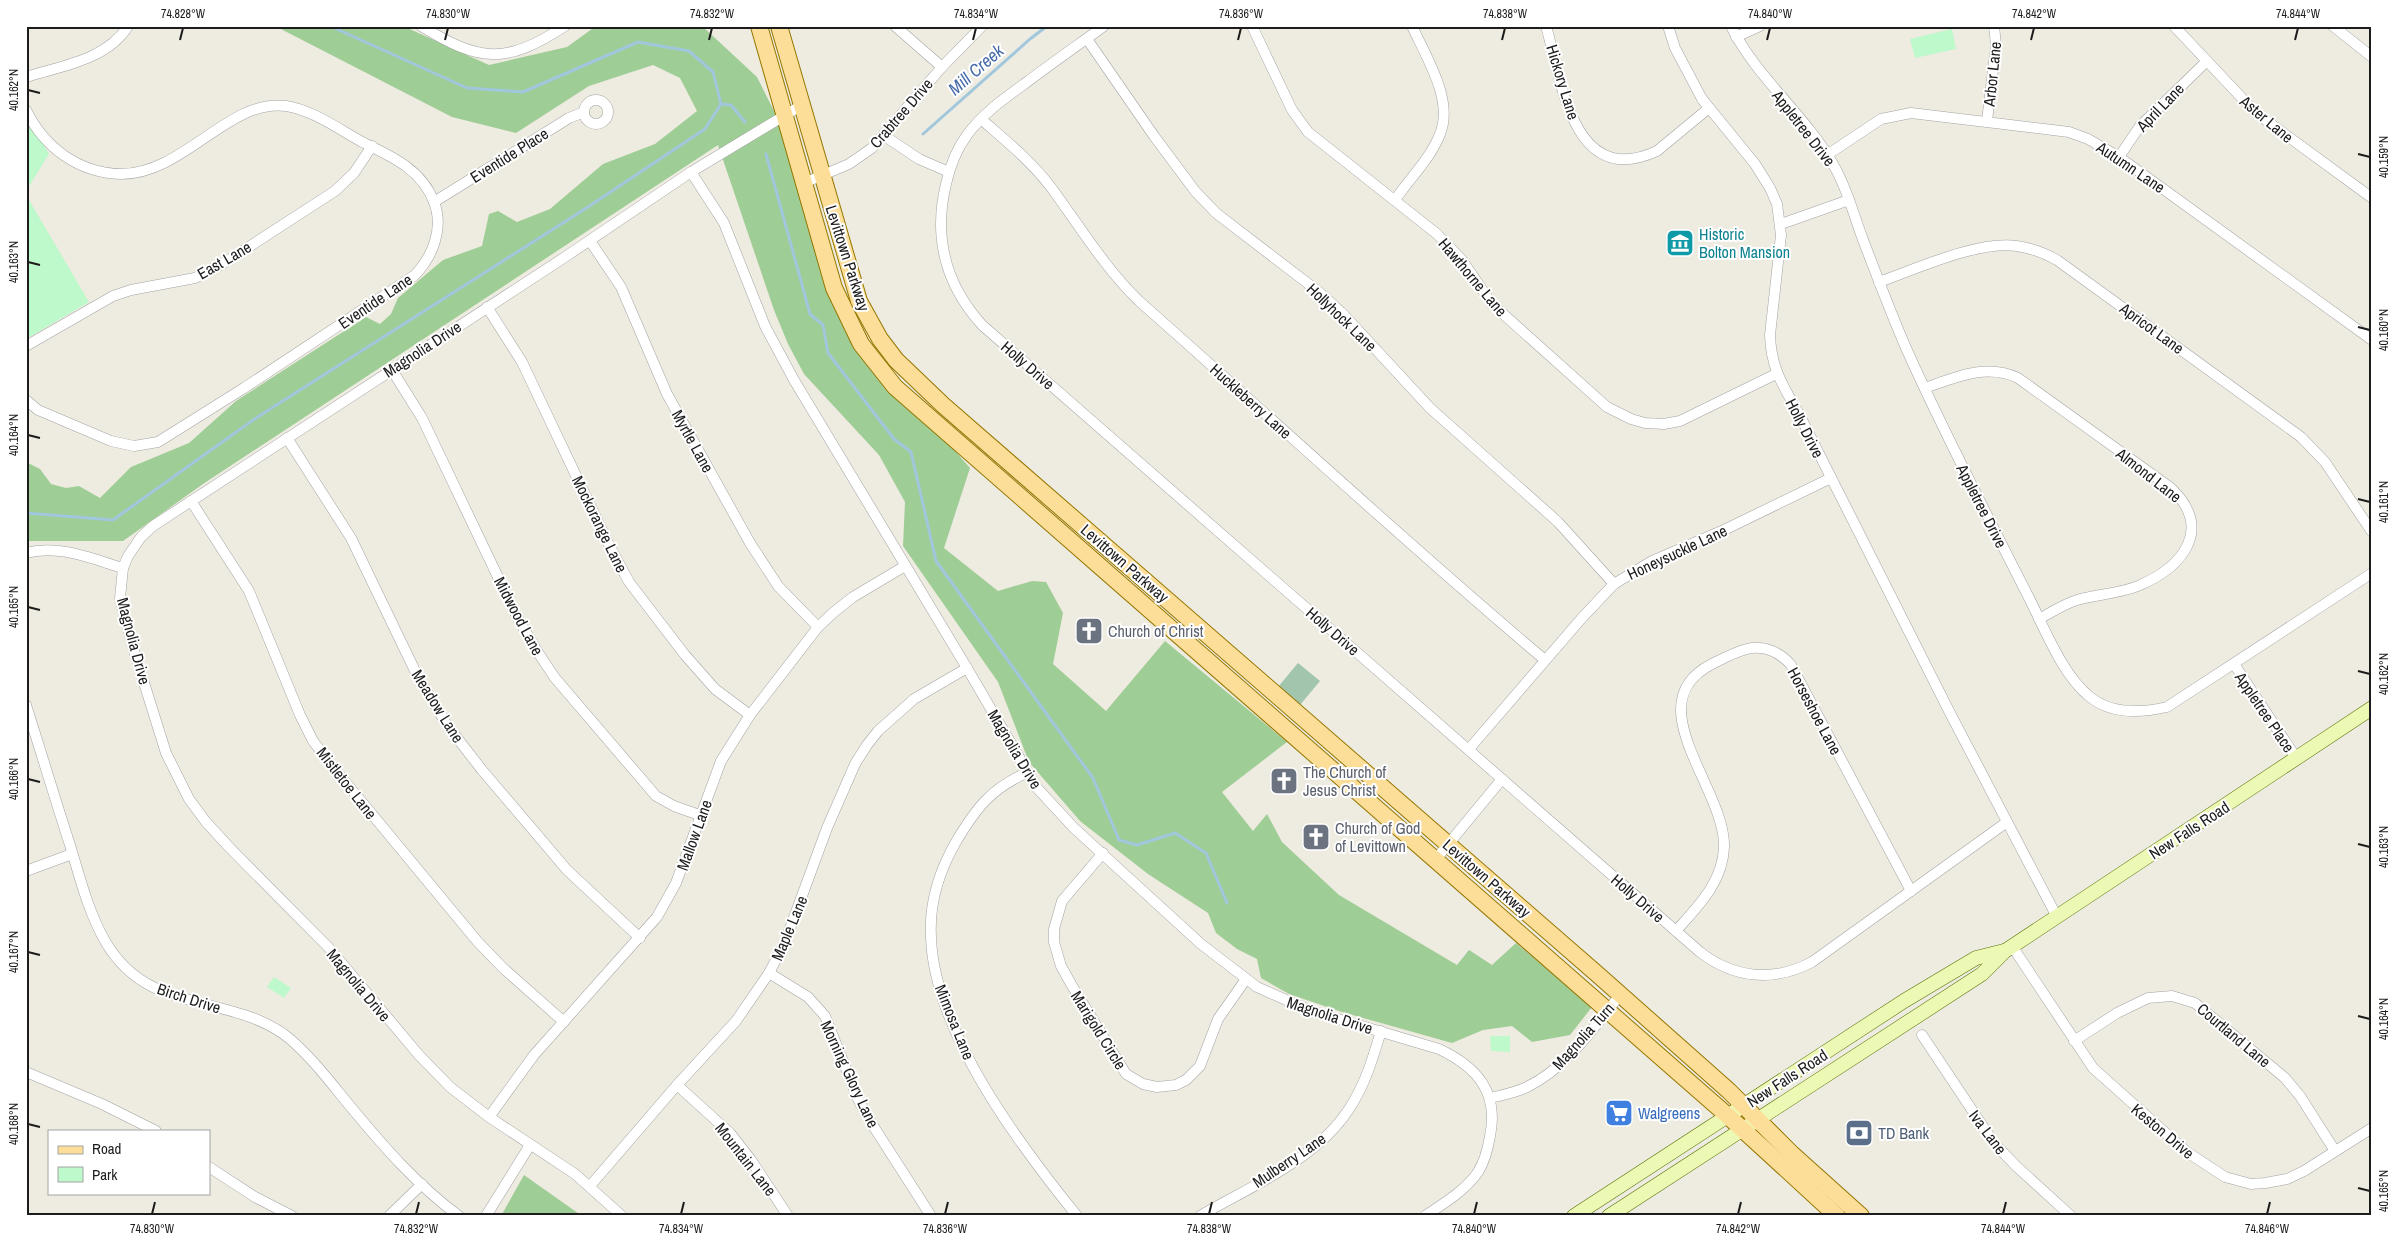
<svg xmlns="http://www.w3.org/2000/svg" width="2398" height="1242" viewBox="0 0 2398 1242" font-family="'Archivo Narrow',sans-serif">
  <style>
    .forest { fill: #9fcd96 }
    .cemetery { fill: #a2c6ad }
    .park { fill: #bdf9ca }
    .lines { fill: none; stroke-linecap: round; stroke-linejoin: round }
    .stream { stroke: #a1c7dc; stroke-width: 3 }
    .minor-casing { stroke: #a3a3a3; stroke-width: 11 }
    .secondary-casing { stroke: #577204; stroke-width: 15 }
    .primary-casing { stroke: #947700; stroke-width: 18 }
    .minor { stroke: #fff; stroke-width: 10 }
    .secondary { stroke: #ecf9b4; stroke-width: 14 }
    .primary { stroke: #fcde98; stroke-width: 16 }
    .ticks { fill: none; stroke: #1c1c1c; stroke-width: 2 }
    .labels { text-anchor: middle; stroke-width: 4; stroke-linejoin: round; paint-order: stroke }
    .street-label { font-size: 16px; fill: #1c1c1c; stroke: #fff }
    .culture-label { font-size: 16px; fill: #0d838f; stroke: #fff; text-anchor: start }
    .worship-label { font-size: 16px; fill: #5b616d; stroke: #fff; text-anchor: start }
    .shop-label { font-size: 16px; fill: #366cbe; stroke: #fff; text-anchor: start }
    .service-label { font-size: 16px; fill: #4e5e75; stroke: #fff; text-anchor: start }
    .water-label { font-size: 18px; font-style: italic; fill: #496dab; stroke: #fff }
    .neatline { fill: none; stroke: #1c1c1c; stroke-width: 2 }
    .ticks-label { font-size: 12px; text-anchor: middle; fill: #1c1c1c }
  </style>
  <rect width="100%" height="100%" fill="#eeebe1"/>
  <g class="forest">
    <polygon points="275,26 403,26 489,65 567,47 596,26 702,26 757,77 775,113 792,163 816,251 870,369 948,443 970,468 944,548 998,591 1032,581 1046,582 1063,613 1053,664 1106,711 1165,641 1287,742 1222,792 1253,831 1267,814 1282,842 1339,895 1457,965 1469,950 1492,965 1516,943 1592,1007 1570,1035 1532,1042 1512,1026 1483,1030 1452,1043 1342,1012 1289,994 1261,978 1257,959 1237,949 1216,933 1208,913 1148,874 1080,821 1029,762 998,682 903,546 905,502 879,455 804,374 788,344 774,310 718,145 203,484 123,541 26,541 26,462 40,469 51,484 66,488 79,486 100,498 131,467 189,443 236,401 366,317 380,324 391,314 398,298 443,260 482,246 489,214 498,211 517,222 550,209 603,164 655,144 697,111 680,78 653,65 589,86 516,133 452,117"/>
    <polygon points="524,1175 582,1216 501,1216"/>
  </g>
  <polygon class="cemetery" points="1298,663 1320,681 1300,705 1278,687"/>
  <g class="park">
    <polygon points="1952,29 1956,49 1915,58 1910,39"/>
    <polygon points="26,115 49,154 26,191"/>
    <polygon points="26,195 89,302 26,339"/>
    <polygon points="274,977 291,988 284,998 267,987"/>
    <polygon points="1490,1036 1510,1036 1510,1052 1491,1051"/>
  </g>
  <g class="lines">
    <g class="stream">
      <polyline points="721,104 731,105 745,122"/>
      <polyline points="923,134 1030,39 1047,26"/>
      <polyline points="766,154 810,314 823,325 828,353 894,439 911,452 936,561 1093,778 1119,840 1137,845 1175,833 1206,853 1227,903"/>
      <polyline points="26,513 113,520 256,418 588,207 705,129 721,104 713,72 689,51 638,42 523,92 467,88 330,26"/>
    </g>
    <defs>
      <g id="minor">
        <path d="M421,26C480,62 505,65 565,26"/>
        <polyline points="895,26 942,67"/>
        <path d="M1104,26C1078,45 1052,63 1027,82C1005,98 983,113 967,135C956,150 950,166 946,184C933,238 945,284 982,325L1700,952C1735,979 1774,982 1812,962L2007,822"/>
        <polyline points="1252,26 1292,110 1308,132 1437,234 1462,260 1492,304 1607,407 1631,419 1645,423 1664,424 1680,421 1776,374"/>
        <path d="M1546,26C1562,81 1572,190 1657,151L1709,108"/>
        <path d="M1668,26L1675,48L1702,99L1755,164L1770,188L1777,204L1781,235L1770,335C1771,368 1783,386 1799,414L1950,713L2057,917"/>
        <path d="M1731,26C1757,79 1806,115 1834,166C1847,188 1853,213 1862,237C1876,274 1890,311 1906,348C1943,431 1985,511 2026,592C2043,624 2061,674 2090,697C2111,714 2141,713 2167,707L2372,573"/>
        <polyline points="2174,26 2256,113 2372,198"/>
        <polyline points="2333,26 2372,57"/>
        <polyline points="1736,37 1760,26"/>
        <polyline points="1087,39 1154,136 1195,191 1216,213 1319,292 1343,314 1430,408 1558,522 1614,584"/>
        <path d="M26,77C61,66 107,60 128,26"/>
        <circle cx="596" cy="112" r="12"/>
        <path d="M26,110C44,147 78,173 121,174C184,174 229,98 286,106C313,110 340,130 364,143C393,157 422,170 434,202C444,228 433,256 415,275L244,388L158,442L134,446L111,441L38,410L26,400"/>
        <path d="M981,119C1005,140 1030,160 1050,186C1079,225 1104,267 1139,301C1275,421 1407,544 1545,660"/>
        <polyline points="1987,121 1996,45 1994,26"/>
        <polyline points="883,135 919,159 949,172"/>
        <polyline points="1827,155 1881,119 1911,113 2069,132 2088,139 2119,157 2372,340"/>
        <polyline points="2119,157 2140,126 2207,61"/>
        <path d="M691,172L724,223L765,326L794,380L967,668L1037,788L1074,828L1201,944L1257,987L1311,1011L1439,1049C1477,1067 1499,1092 1490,1136C1488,1148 1485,1161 1478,1172C1465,1191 1444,1203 1425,1216"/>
        <polyline points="804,183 849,164 872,148 942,67 982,26"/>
        <path d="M1395,200C1409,179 1431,158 1440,134C1454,100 1426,57 1412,26"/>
        <polyline points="434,202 569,118 584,112"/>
        <polyline points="1781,224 1849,200"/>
        <polyline points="590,241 621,287 667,394 750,543 778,586 818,627"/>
        <path d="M1879,282C1916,269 1979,240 2017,246C2032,248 2044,253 2057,260L2301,437L2325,462L2372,532"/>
        <polyline points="487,307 522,362 609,545 629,582 685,655 715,689 750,715"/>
        <polyline points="26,346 113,296 131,290 195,278 224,263 335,191 354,173 372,146"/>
        <polyline points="392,370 422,418 517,617 537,651 555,678 656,796 674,806 702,816"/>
        <path d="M1925,388C1956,377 1987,363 2018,378L2171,488C2214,529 2183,567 2138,586C2118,594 2097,594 2077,600C2064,604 2052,612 2039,619"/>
        <polyline points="287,438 351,538 417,675 447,725 482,770 567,870 640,938"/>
        <polyline points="191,501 249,591 300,715 313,741 337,772 477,941 503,968 564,1022"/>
        <path d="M26,553C59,544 92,559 123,568"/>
        <polyline points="2234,664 2297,759"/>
        <path d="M26,705C41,752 55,799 70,845C80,878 88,911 105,941C116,960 133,977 153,987C196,1008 252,1007 290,1039C313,1059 331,1083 350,1106C383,1146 417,1185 459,1216"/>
        <polyline points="1469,749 1581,619 1614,584 1652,561 1726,529 1831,478"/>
        <path d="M1026,773C991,789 977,807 957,840C940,869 929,903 931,937C934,1032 1019,1144 1077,1216"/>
        <polyline points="1103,853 1062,901 1054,929 1054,942 1061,966 1071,984 1126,1074 1143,1084 1157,1087 1176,1085 1186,1080 1200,1066 1218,1019 1246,979"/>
        <polyline points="1436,859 1502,779"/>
        <polyline points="26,871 72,854"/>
        <path d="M1676,931C1698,906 1723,882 1724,847C1726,789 1635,703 1712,664C1724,658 1735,652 1747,649C1764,645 1780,652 1791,665L1911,891"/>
        <polyline points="2012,946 2093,1068 2187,1152 2225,1177 2251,1184 2265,1183 2287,1179 2304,1171 2372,1128"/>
        <polyline points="769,973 808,997 825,1016 858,1099 870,1121 931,1216"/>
        <polyline points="1922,1035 1994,1143 2016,1166 2071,1216"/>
        <polyline points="2074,1041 2117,1013 2148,998 2172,996 2195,1003 2285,1078 2300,1096 2335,1151"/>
        <polyline points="26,1072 102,1104 156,1131"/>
        <polyline points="677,1085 730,1133 751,1160 788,1216"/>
        <path d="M1490,1098C1502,1095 1515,1093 1527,1087C1566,1068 1593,1029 1620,995"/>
        <polyline points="489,1117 534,1055 657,917 676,883 721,761 750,715 818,627 834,612 853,597 905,566"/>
        <polyline points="209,1167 255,1197 292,1216"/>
        <polyline points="590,1186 677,1085 736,1021 769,973 785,942 827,828 855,764 867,745 878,731 914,699 967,668"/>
        <polyline points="389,1216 422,1184"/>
        <polyline points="486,1216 530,1145"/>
        <polyline points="622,1216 575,1174 489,1117 450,1087 418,1054 329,948 228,846 206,822 189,799 166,753 135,654 120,598 123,568 128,556 141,537 153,526 565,257 691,172 802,105"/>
        <path d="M1200,1216C1251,1186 1316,1160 1349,1109C1365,1085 1373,1058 1381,1031"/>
      </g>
      <g id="secondary">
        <polyline points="1574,1216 1904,1001 1976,958 2004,951"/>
        <polyline points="1609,1216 1982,974 2005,951 2372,708"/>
      </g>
      <g id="primary">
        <polyline points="759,26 834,288 861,344 895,387 1728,1116 1837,1216"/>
        <polyline points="779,26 859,301 880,339 896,360 943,405 1596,973 1729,1091 1792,1154 1861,1216"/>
      </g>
    </defs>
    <use href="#minor" class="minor-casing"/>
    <use href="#secondary" class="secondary-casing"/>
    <use href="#primary" class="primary-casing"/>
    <use href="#minor" class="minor"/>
    <use href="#secondary" class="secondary"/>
    <use href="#primary" class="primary"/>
  </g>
  <path class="ticks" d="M180,40L183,28M445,40L448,28M709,40L712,28M973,40L976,28M1238,40L1241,28M1502,40L1505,28M1767,40L1770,28M2031,40L2034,28M2295,40L2298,28M28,90L40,93M2358,154L2370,157M28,262L40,265M2358,327L2370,330M28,435L40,438M2358,499L2370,502M28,607L40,610M2358,671L2370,674M28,779L40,782M2358,844L2370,847M28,952L40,955M2358,1016L2370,1019M28,1124L40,1127M2358,1188L2370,1191M152,1214L155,1202M416,1214L419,1202M681,1214L684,1202M945,1214L948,1202M1209,1214L1212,1202M1474,1214L1477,1202M1738,1214L1741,1202M2003,1214L2006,1202M2267,1214L2270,1202"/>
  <defs>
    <symbol id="museum-square" viewBox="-11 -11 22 22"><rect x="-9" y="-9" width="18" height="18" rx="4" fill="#0f9aa8" stroke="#fff"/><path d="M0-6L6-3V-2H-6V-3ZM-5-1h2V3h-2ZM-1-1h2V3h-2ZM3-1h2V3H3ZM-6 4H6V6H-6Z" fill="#fff"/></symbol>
    <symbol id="church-square" viewBox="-11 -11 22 22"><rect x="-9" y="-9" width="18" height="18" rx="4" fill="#6b7280" stroke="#fff"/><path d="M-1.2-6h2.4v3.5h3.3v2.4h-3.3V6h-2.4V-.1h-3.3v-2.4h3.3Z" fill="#fff"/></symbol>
    <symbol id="supermarket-square" viewBox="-11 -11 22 22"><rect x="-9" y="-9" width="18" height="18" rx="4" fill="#3f7fe0" stroke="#fff"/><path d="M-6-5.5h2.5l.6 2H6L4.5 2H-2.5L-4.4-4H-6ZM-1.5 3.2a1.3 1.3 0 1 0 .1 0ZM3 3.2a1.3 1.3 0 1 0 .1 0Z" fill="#fff"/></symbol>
    <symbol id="bank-square" viewBox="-11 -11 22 22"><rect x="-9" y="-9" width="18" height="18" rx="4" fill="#5c6f8a" stroke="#fff"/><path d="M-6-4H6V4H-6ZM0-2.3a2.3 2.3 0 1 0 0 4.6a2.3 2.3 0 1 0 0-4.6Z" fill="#fff"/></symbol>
  </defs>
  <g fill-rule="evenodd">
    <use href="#museum-square" x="1664" y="227" width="32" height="32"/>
    <use href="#church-square" x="1073" y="615" width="32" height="32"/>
    <use href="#church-square" x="1268" y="765" width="32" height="32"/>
    <use href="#church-square" x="1300" y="821" width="32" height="32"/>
    <use href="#supermarket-square" x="1603" y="1097" width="32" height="32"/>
    <use href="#bank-square" x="1843" y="1117" width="32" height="32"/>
  </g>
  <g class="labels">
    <g class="street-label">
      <text transform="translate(1992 74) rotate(-84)" y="6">Arbor Lane</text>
      <text transform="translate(1563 82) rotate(73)" y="6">Hickory Lane</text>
      <text transform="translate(2160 107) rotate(-46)" y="6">April Lane</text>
      <text transform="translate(901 113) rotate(-49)" y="6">Crabtree Drive</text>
      <text transform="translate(2267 119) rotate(40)" y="6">Aster Lane</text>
      <text transform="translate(1804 128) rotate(52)" y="6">Appletree Drive</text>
      <text transform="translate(509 155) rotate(-32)" y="6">Eventide Place</text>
      <text transform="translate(2131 167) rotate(34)" y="6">Autumn Lane</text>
      <text transform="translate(848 258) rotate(72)" y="6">Levittown Parkway</text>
      <text transform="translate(224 260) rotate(-30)" y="6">East Lane</text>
      <text transform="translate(1473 277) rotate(50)" y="6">Hawthorne Lane</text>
      <text transform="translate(375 301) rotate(-34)" y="6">Eventide Lane</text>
      <text transform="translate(1342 317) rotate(44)" y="6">Hollyhock Lane</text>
      <text transform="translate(2152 328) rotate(36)" y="6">Apricot Lane</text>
      <text transform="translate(422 349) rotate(-33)" y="6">Magnolia Drive</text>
      <text transform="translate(1028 365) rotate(41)" y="6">Holly Drive</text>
      <text transform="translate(1251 401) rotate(42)" y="6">Huckleberry Lane</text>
      <text transform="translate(1805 428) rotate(63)" y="6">Holly Drive</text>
      <text transform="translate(693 441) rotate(61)" y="6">Myrtle Lane</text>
      <text transform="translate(2149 475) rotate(38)" y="6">Almond Lane</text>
      <text transform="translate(1982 506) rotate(63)" y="6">Appletree Drive</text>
      <text transform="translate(600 524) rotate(64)" y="6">Mockorange Lane</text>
      <text transform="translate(1677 552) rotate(-25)" y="6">Honeysuckle Lane</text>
      <text transform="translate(1125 563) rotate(41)" y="6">Levittown Parkway</text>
      <text transform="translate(519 616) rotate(62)" y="6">Midwood Lane</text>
      <text transform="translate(1333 631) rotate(41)" y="6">Holly Drive</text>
      <text transform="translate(134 641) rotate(75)" y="6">Magnolia Drive</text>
      <text transform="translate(438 706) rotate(58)" y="6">Meadow Lane</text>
      <text transform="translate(1815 711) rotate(62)" y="6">Horseshoe Lane</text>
      <text transform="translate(2265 712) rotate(56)" y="6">Appletree Place</text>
      <text transform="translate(1015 749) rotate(59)" y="6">Magnolia Drive</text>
      <text transform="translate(347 783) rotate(52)" y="6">Mistletoe Lane</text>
      <text transform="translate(2189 830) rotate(-33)" y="6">New Falls Road</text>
      <text transform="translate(694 835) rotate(-70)" y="6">Mallow Lane</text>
      <text transform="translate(1487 878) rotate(41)" y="6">Levittown Parkway</text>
      <text transform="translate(1638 898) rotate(41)" y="6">Holly Drive</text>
      <text transform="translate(789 928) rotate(-67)" y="6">Maple Lane</text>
      <text transform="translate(359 985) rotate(50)" y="6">Magnolia Drive</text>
      <text transform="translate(189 998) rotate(18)" y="6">Birch Drive</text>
      <text transform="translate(1330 1015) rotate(18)" y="6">Magnolia Drive</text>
      <text transform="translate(955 1022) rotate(68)" y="6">Mimosa Lane</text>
      <text transform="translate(1099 1030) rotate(58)" y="6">Marigold Circle</text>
      <text transform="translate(2234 1035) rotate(40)" y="6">Courtland Lane</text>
      <text transform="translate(1583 1036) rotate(-48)" y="6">Magnolia Turn</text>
      <text transform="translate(850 1074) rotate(65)" y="6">Morning Glory Lane</text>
      <text transform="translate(1787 1078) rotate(-33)" y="6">New Falls Road</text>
      <text transform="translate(2163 1131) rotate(40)" y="6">Keston Drive</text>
      <text transform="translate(1988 1132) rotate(53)" y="6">Iva Lane</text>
      <text transform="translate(746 1159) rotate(52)" y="6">Mountain Lane</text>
      <text transform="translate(1289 1160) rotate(-34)" y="6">Mulberry Lane</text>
    </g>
    <g class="culture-label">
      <text x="1699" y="240">Historic<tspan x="1699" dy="18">Bolton Mansion</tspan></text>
    </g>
    <g class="worship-label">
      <text x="1108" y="637">Church of Christ</text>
      <text x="1303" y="778">The Church of<tspan x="1303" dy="18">Jesus Christ</tspan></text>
      <text x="1335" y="834">Church of God<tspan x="1335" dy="18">of Levittown</tspan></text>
    </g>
    <g class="shop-label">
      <text x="1638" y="1119">Walgreens</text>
    </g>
    <g class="service-label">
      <text x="1878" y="1139">TD Bank</text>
    </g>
    <g class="water-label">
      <text transform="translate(976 70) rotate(-41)" y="6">Mill Creek</text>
    </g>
  </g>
  <rect width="2398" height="1242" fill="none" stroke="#ffffff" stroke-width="55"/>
  <rect x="48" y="1130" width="162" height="65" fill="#ffffff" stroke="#a4a4a4"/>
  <rect x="58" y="1146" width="25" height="8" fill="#fcde98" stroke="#a4a4a4"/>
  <text x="92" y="1154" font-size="15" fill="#1c1c1c">Road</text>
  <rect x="58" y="1167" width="25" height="15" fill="#bdf9ca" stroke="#a4a4a4"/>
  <text x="92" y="1180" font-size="15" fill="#1c1c1c">Park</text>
  <rect x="28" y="28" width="2342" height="1186" class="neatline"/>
  <g class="ticks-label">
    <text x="183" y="18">74.828°W</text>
    <text x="448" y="18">74.830°W</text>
    <text x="712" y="18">74.832°W</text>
    <text x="976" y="18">74.834°W</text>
    <text x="1241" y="18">74.836°W</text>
    <text x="1505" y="18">74.838°W</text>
    <text x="1770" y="18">74.840°W</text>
    <text x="2034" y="18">74.842°W</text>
    <text x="2298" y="18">74.844°W</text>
    <text transform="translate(14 90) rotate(-90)" y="4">40.162°N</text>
    <text transform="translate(2384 157) rotate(-90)" y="4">40.159°N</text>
    <text transform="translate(14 262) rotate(-90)" y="4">40.163°N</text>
    <text transform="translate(2384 330) rotate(-90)" y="4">40.160°N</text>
    <text transform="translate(14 435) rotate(-90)" y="4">40.164°N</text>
    <text transform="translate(2384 502) rotate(-90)" y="4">40.161°N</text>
    <text transform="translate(14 607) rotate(-90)" y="4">40.165°N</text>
    <text transform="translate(2384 674) rotate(-90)" y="4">40.162°N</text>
    <text transform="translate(14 779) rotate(-90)" y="4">40.166°N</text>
    <text transform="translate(2384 847) rotate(-90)" y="4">40.163°N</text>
    <text transform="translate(14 952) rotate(-90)" y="4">40.167°N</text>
    <text transform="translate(2384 1019) rotate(-90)" y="4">40.164°N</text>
    <text transform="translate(14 1124) rotate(-90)" y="4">40.168°N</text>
    <text transform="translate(2384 1191) rotate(-90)" y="4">40.165°N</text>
    <text x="152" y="1233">74.830°W</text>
    <text x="416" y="1233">74.832°W</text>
    <text x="681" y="1233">74.834°W</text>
    <text x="945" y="1233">74.836°W</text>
    <text x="1209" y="1233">74.838°W</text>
    <text x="1474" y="1233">74.840°W</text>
    <text x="1738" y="1233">74.842°W</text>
    <text x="2003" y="1233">74.844°W</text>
    <text x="2267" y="1233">74.846°W</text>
  </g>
</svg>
